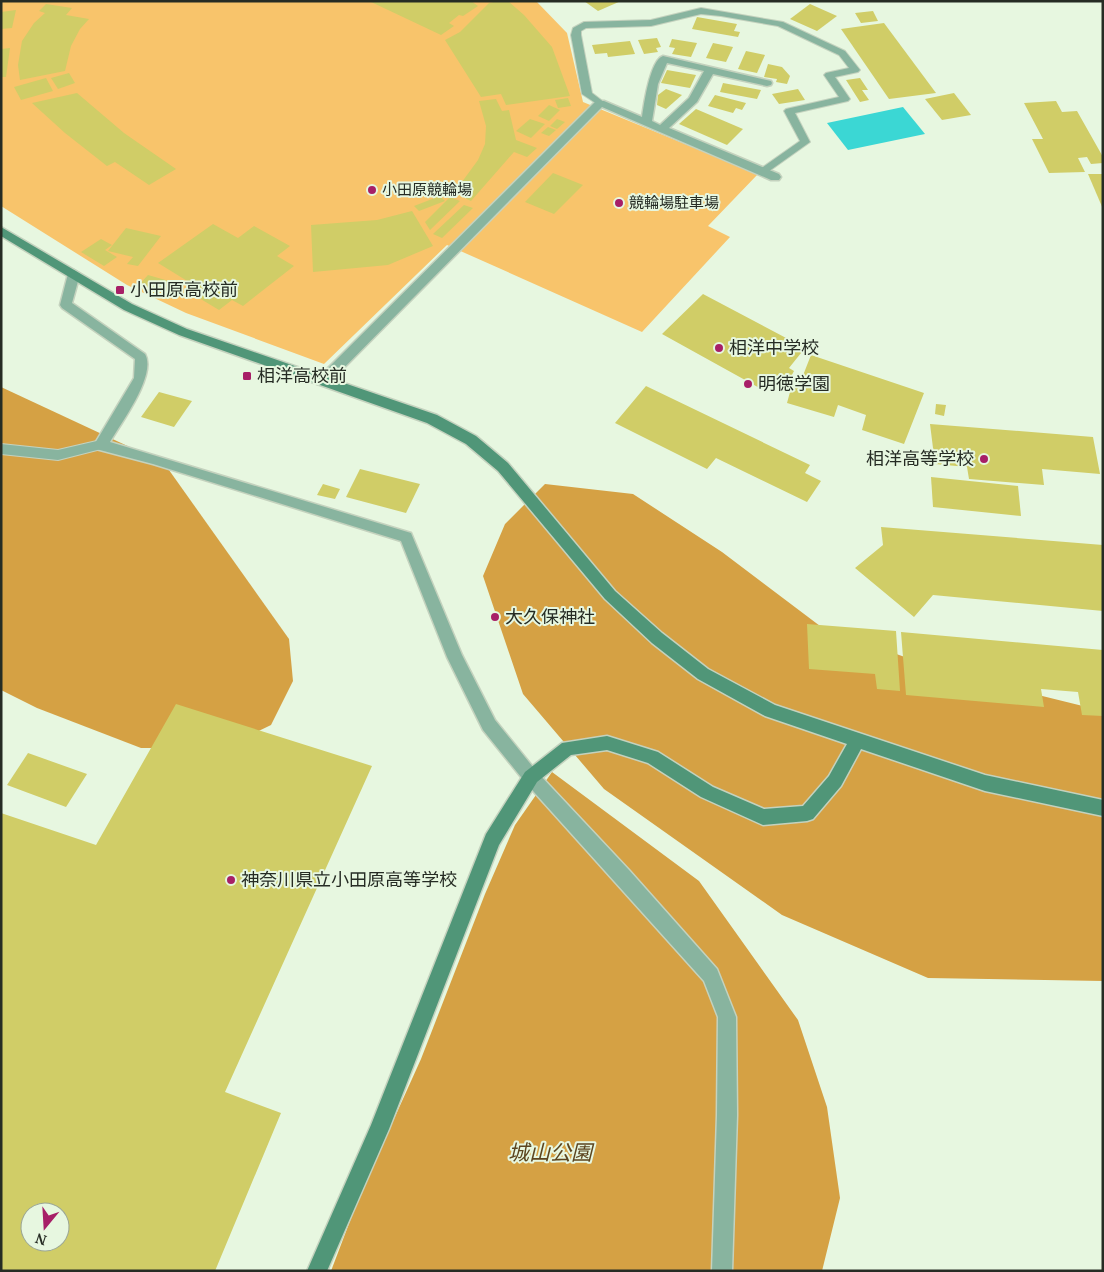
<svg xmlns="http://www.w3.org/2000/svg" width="1104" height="1272" viewBox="0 0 1104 1272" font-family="'PT Serif','Noto Sans JP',serif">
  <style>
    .green { fill: #f8c46b }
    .forest { fill: #d5a144 }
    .water { fill: #3bd7d4 }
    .building { fill: #d0cd67; fill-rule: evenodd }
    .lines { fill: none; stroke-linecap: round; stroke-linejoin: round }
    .lane-casing { stroke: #c4d2be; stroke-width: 2 }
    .street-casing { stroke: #c4d2be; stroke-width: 3 }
    .secondary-casing { stroke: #c4d2be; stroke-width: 3 }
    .lane { fill: #88b49f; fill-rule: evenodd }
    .street { fill: #88b49f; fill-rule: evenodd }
    .secondary { fill: #509678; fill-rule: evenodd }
    .poi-dot { fill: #a71f67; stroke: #e7f7e0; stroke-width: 2 }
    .labels { text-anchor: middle; stroke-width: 4; stroke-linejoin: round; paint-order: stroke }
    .far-poi-label { font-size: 15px; fill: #262c24; stroke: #e7f7e0; text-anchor: start }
    .poi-label { font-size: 18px; fill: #262c24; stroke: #e7f7e0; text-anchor: start }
    .near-park-label { font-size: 21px; font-style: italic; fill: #5c451f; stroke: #e7f7e0 }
  </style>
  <rect width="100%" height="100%" fill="#e7f7e0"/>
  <polygon class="green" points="1,1 536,1 567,33 583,102 758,174 708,226 730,237 642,332 447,245 324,364 186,313 127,285 1,206"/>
  <g class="forest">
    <polygon points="1,387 164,463 289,639 293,681 271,725 224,748 141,748 37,708 1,690"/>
    <polygon points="545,484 633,494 722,552 824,629 954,674 1103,711 1103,981 928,978 782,915 604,789 523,694 483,576 505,524"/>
    <polygon points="552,772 699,881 798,1020 827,1107 840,1198 822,1271 331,1271 361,1192 421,1059 485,894 515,825"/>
  </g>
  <polygon class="water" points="903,107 925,134 848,150 827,123"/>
  <g class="building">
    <polygon points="369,1 471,1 478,6 463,16 459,15 449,23 454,26 441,35"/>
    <polygon points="498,1 508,1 524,15 552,47 570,96 506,105 501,94 481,97 445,40 460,32 489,3"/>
    <polygon points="584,1 621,1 598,11"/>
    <polygon points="46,4 72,8 66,15 89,19 80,29 71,46 65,71 20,80 18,65 22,41 34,23 45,13 39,11"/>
    <polygon points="810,4 837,16 817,31 790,19"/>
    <polygon points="16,10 12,28 1,29 1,12"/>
    <polygon points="873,11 878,21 861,23 855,13"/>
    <polygon points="697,17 737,24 734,31 740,32 738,37 692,29"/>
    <polygon points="884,23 936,93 889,99 841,29"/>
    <polygon points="657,38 661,47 656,48 658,52 644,54 638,40"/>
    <polygon points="672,39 697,43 691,57 672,54 675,48 669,47"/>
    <polygon points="630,41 635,54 608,57 607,53 595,54 592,45"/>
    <polygon points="713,43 733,47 726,62 706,58"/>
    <polygon points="10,48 6,77 1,77 1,49"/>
    <polygon points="746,51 765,55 757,73 738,69"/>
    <polygon points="768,64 782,67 790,76 787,84 776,82 777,79 764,77"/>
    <polygon points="667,70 696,75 690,88 661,83"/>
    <polygon points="69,73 75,83 58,89 51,78"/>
    <polygon points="46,78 53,91 21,100 14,87"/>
    <polygon points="860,78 868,90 862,90 869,100 860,102 846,80"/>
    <polygon points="723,83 761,90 757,99 720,92"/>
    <polygon points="666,89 682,95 666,109 657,105 658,95"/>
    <polygon points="798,89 805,100 779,104 772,94"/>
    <polygon points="77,93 124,133 176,169 149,185 115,162 107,166 65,133 32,103"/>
    <polygon points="954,93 971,115 942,120 925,99"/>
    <polygon points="715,95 746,103 742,110 736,108 733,113 708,106"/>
    <polygon points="568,98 571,106 558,108 555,100"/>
    <polygon points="496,99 502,111 509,110 516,140 537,148 527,157 514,152 471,201 452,192 459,186 478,160 485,144 486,126 479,101"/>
    <polygon points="1056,101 1062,112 1077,111 1103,157 1103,163 1091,164 1087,157 1078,158 1085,172 1049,173 1032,139 1043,139 1024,103"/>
    <polygon points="549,105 560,110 549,121 538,116"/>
    <polygon points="696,109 743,129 727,145 679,124"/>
    <polygon points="530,119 545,124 531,138 516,131"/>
    <polygon points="557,119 565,122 557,129 550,126"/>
    <polygon points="548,127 556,130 549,136 541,133"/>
    <polygon points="553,173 583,185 554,214 525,202"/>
    <polygon points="1088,174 1103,174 1103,209"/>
    <polygon points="440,196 445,201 419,211 414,206"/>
    <polygon points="450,197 460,201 430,230 425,222"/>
    <polygon points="464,205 473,208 442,238 433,234"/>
    <polygon points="412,211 433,246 388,265 313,272 311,225 377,220"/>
    <polygon points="213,224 238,238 254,226 290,246 277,256 294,266 243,306 232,300 219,310 189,292 197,287 158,263"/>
    <polygon points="126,228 161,236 138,266 127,264 133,257 108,251"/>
    <polygon points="101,239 112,245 105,250 117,257 104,266 81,252"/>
    <polygon points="148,275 169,281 158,294 137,287"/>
    <polygon points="703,294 805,348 789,368 794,371 786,386 774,382 765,391 662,334"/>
    <polygon points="811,355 924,393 904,444 862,430 866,415 838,405 834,417 787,403 793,381 800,383"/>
    <polygon points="646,386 810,465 805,473 821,481 807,502 716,458 707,469 615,423"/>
    <polygon points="159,392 192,401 174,427 141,417"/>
    <polygon points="936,404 946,405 944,416 935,414"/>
    <polygon points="930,424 1093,437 1100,474 1042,469 1044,485 969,479 967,467 935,464"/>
    <polygon points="360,469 420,484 406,513 346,497"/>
    <polygon points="931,477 1018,486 1021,516 933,507"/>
    <polygon points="323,484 340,489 335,499 317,495"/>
    <polygon points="881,527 1103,545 1103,611 933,595 914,617 855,568 883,545"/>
    <polygon points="807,624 896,631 900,691 877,689 875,674 809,669"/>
    <polygon points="901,632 1103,650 1103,716 1082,715 1078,692 1041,689 1044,707 906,695"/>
    <path d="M176,704L372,766L225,1092L281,1113L215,1271H1V813L96,845ZM30,1212H60V1242H30Z"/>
    <polygon points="28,753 87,774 66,807 7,785"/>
  </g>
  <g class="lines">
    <defs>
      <g id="lane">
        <polygon points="701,8 783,22 845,51 860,70 858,72 835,77 850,99 848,101 795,113 810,142 765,174 761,175 756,172 800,141 784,111 786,109 839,97 824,75 826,73 849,68 839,55 778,26 721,16 701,14 651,26 586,28 581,31 581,35 592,93 605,103 600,106 582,94 571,35 573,28 584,22 651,20"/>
        <polygon points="101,440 105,442 107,445 105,448 58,460 1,454 1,444 58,450"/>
      </g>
      <g id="street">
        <path d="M663,56L771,81L772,83L771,85L767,86L713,74L697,102L669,128L779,174L781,177L779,180H771L602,107L328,384H318L317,381L318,378L596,101H604L642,117C644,104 650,60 663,56ZM667,63L704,71L689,98L660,125L652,121L658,84Z"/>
        <path d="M74,270L80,274L72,303L145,354C157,375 121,423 110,442L411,533L462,655L495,720L537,772L629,870L717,969L736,1017L737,1115L732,1271H712L717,1115L718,1017L704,981L525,782L483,730L447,657L401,541L153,464L96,449L94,445L134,378L135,359L62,308L60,305L68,274Z"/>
      </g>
      <polygon id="secondary" points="1,227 132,304 187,329 437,415 476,436 508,463 615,591 662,633 708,669 775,705 985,775 1103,800 1103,816 985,791 861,749 841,786 813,819 807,821 763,825 701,797 648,763 607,750 571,755 537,782 499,845 389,1129 327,1271 307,1271 371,1125 486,834 525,772 562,743 607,736 658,752 713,787 764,809 803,806 829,776 847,744 765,716 698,679 652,643 605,599 498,471 466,444 427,423 179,335 124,310 1,236"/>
    </defs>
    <use href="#lane" class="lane-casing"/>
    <use href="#street" class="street-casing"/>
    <use href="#secondary" class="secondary-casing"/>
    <use href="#lane" class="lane"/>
    <use href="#street" class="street"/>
    <use href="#secondary" class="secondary"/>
  </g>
  <g class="poi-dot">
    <circle cx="372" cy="190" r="5"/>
    <circle cx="619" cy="203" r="5"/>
    <rect x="115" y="285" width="10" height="10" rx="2.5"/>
    <circle cx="719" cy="348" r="5"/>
    <rect x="242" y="371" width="10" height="10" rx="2.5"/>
    <circle cx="748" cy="384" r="5"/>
    <circle cx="984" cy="459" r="5"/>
    <circle cx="495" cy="617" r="5"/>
    <circle cx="231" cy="880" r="5"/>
  </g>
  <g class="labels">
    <g class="far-poi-label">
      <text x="382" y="195">小田原競輪場</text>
      <text x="629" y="208">競輪場駐車場</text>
    </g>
    <g class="poi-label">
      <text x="130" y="296">小田原高校前</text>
      <text x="729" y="354">相洋中学校</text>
      <text x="257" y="382">相洋高校前</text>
      <text x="758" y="390">明徳学園</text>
      <text x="974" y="465" text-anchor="end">相洋高等学校</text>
      <text x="505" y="623">大久保神社</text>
      <text x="241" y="886">神奈川県立小田原高等学校</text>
    </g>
    <g class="near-park-label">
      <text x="550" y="1160">城山公園</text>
    </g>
  </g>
  <rect width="1104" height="1272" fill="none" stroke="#262c24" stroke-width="5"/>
  <g transform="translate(45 1227) rotate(198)"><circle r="24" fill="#e7f7e0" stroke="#9aa695"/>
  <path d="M0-4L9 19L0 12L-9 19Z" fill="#a71f67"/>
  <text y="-8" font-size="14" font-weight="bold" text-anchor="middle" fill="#262c24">N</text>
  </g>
</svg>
